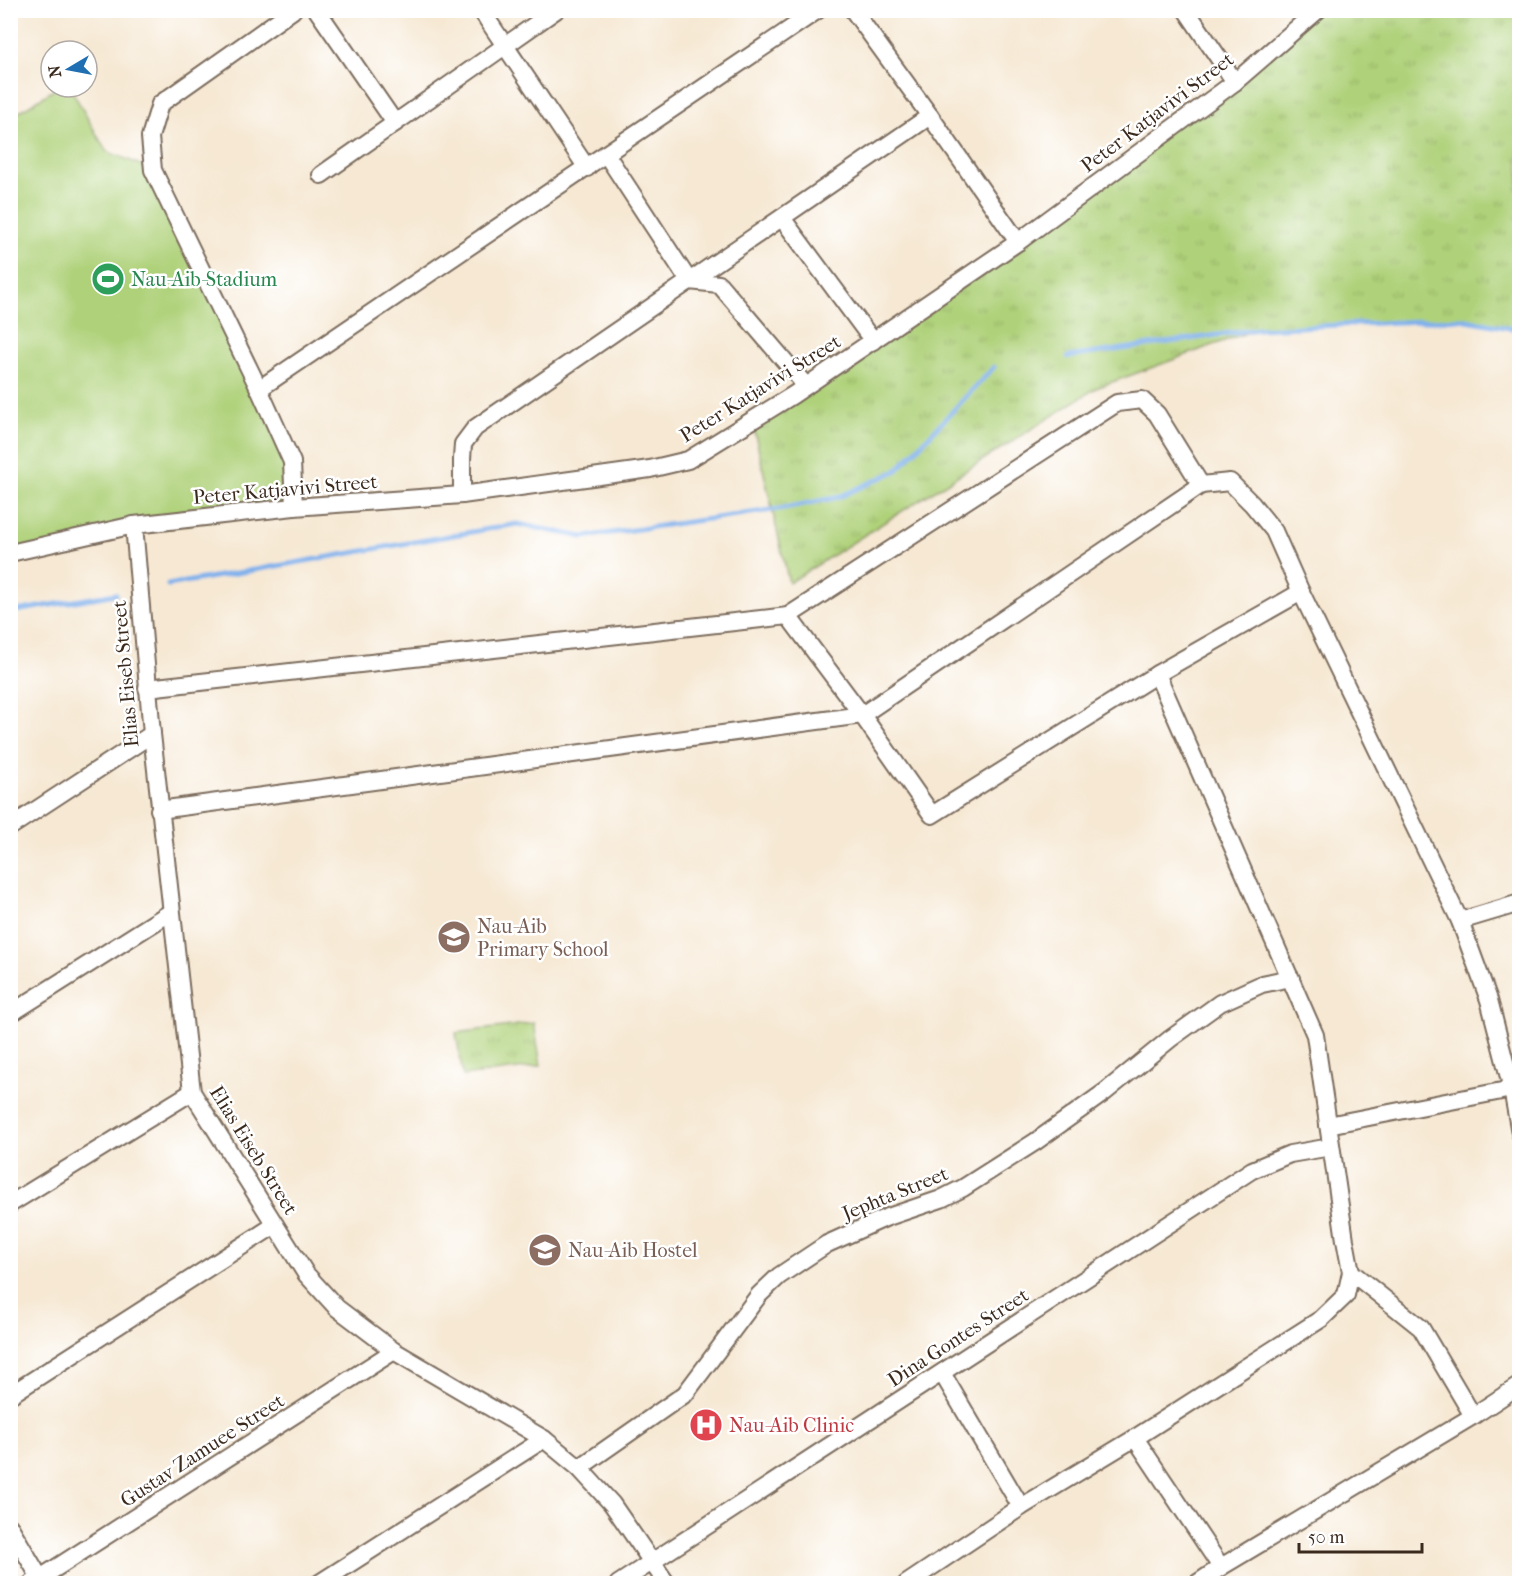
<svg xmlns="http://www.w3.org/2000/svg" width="1530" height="1594" viewBox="0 0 1530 1594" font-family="'IM FELL French Canon',serif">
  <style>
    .grass { fill: url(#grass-tufts); stroke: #757e4c; stroke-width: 1.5 }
    .pitch { fill: #afd179; stroke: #757e4c; stroke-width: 1.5 }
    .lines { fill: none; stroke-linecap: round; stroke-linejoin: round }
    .stream { stroke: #80b1ec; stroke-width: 5 }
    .minor-casing { stroke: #7c6c5d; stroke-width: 20 }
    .minor { stroke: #fff; stroke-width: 16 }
    .labels { text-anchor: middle; stroke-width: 5; stroke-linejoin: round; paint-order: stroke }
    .street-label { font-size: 20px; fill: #3b2a1e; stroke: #fff }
    .leisure-label { font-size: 20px; fill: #27864d; stroke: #fff; text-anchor: start }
    .education-label { font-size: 20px; fill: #785e54; stroke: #fff; text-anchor: start }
    .health-label { font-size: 20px; fill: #be3a42; stroke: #fff; text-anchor: start }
  </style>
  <defs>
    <pattern id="grass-tufts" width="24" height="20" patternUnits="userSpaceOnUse" patternTransform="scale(1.5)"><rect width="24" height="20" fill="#afd179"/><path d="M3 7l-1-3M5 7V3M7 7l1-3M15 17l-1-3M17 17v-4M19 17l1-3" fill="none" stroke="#97b468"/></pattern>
  </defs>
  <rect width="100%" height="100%" fill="#fff"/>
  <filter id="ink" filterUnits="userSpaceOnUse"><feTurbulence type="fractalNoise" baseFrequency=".0167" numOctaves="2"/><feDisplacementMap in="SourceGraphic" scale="12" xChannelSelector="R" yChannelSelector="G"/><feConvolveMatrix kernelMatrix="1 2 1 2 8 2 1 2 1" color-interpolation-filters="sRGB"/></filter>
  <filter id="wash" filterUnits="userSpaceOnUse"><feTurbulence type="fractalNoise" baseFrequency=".008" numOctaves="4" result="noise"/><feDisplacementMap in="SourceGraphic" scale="24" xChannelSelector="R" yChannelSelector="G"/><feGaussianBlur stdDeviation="1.35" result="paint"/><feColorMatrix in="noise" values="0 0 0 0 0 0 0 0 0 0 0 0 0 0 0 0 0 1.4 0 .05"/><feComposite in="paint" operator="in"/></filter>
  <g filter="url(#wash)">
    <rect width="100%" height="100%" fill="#f6e8d3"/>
    <g class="grass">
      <polygon points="1318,11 1519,11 1519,330 1460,319 1257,329 1096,388 789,583 752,421 1018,242"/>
      <polygon points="534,1023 541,1066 463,1076 456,1033"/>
    </g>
    <polygon class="pitch" points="58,87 70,87 106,151 153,170 292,462 294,507 11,553 11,117"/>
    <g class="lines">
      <g class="stream">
        <polyline points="1068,357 1258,329 1461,319 1520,330"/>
        <polyline points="168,585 517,524 583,537 779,509 839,497 896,471 994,367"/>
        <polyline points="10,612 116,594"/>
      </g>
    </g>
  </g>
  <g filter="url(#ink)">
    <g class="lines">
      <defs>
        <g id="minor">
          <polyline points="293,10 160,104 150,137 153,170 259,389 292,462 294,507"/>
          <polyline points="317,10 395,123"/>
          <polyline points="481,10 587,168"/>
          <polyline points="853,10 930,116 1018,242"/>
          <polyline points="1186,10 1235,82"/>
          <polyline points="606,154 689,281 719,284 806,386"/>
          <polyline points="321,175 556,10"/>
          <polyline points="782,218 873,341"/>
          <polyline points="259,389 818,10"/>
          <polyline points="462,495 462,459 463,444 475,428 930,116"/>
          <polyline points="134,525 152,734 192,1092 306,1274 337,1308 394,1351 544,1439 579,1468 612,1504 667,1584"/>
          <polyline points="10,553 134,525 294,507 462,495 650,469 688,460 793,395 1018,242 1235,82 1318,10"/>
          <polyline points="788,616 862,715 932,815 1157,674 1301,592"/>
          <polyline points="147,688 788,616 1117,403 1142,400 1157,414 1201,485 1230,482 1252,504 1274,531 1301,592 1460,921 1489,1000 1512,1089 1520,1133"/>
          <polyline points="159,810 862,715 1201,485"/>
          <polyline points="10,827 152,734"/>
          <polyline points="1460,921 1520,903"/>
          <polyline points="10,1014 171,912"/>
          <polyline points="1328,1125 1512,1089"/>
          <polyline points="10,1204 192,1092"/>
          <polyline points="1351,1272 1421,1328 1473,1416"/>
          <polyline points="942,1373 1021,1507"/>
          <polyline points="10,1395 275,1225"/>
          <polyline points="1135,1438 1221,1567"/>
          <polyline points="579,1468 685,1394 759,1295 779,1276 827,1244 885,1218 941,1199 963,1188 1035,1142 1105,1092 1170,1039 1220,1003 1262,984 1291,978"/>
          <polyline points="10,1527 40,1578 47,1584"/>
          <polyline points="31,1584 394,1351"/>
          <polyline points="318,1584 544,1439"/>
          <polyline points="618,1584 1252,1170 1290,1154 1331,1147"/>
          <polyline points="906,1584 1021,1507 1135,1438 1321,1319 1346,1295 1351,1272 1345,1240 1315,1035 1157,674"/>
          <polyline points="1196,1584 1221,1567 1473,1416 1520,1385"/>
        </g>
      </defs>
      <use href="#minor" class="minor-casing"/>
      <use href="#minor" class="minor"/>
    </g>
  </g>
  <defs>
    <symbol id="stadium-disc" viewBox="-11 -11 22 22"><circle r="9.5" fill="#2e9e5b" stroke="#fff"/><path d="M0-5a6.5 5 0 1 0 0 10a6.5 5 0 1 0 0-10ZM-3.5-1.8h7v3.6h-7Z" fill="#fff"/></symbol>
    <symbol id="school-disc" viewBox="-11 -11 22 22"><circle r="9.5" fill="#8d6e63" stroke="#fff"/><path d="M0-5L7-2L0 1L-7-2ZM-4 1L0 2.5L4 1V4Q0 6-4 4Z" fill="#fff"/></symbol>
    <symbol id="hospital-disc" viewBox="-11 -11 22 22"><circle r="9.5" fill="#e0444e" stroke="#fff"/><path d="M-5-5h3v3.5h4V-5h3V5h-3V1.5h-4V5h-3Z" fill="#fff"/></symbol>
  </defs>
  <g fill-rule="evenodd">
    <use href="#stadium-disc" x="89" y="260" width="38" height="38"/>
    <use href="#school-disc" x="435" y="918" width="38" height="38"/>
    <use href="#school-disc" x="526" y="1231" width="38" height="38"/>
    <use href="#hospital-disc" x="687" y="1406" width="38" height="38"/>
  </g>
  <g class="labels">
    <g class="street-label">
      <text transform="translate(1157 112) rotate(-37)" y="7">Peter Katjavivi Street</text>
      <text transform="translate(760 388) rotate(-32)" y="7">Peter Katjavivi Street</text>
      <text transform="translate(285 489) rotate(-5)" y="7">Peter Katjavivi Street</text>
      <text transform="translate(125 674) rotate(-95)" y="7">Elias Eiseb Street</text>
      <text transform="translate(254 1150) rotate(58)" y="7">Elias Eiseb Street</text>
      <text transform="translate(895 1193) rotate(-22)" y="7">Jephta Street</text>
      <text transform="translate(958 1337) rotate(-33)" y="7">Dina Gontes Street</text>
      <text transform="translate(202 1450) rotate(-33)" y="7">Gustav Zamuee Street</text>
    </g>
    <g class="leisure-label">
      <text x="131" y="286">Nau-Aib-Stadium</text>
    </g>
    <g class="education-label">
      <text x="477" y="933">Nau-Aib<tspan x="477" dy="23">Primary School</tspan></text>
      <text x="568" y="1257">Nau-Aib Hostel</text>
    </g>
    <g class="health-label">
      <text x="729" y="1432">Nau-Aib Clinic</text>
    </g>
  </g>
  <rect width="1530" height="1594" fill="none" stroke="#fff" stroke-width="36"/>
  <g transform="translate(69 69) rotate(260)"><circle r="28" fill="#ffffff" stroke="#b1aaa5" stroke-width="1.5"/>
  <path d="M0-4.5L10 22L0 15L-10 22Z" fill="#1f6fb2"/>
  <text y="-9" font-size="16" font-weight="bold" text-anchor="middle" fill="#3b2a1e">N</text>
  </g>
  <path d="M1299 1543v9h123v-9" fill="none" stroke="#3b2a1e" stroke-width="3"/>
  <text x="1308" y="1543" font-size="18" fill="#3b2a1e" stroke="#ffffff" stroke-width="4.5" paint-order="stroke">50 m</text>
</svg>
